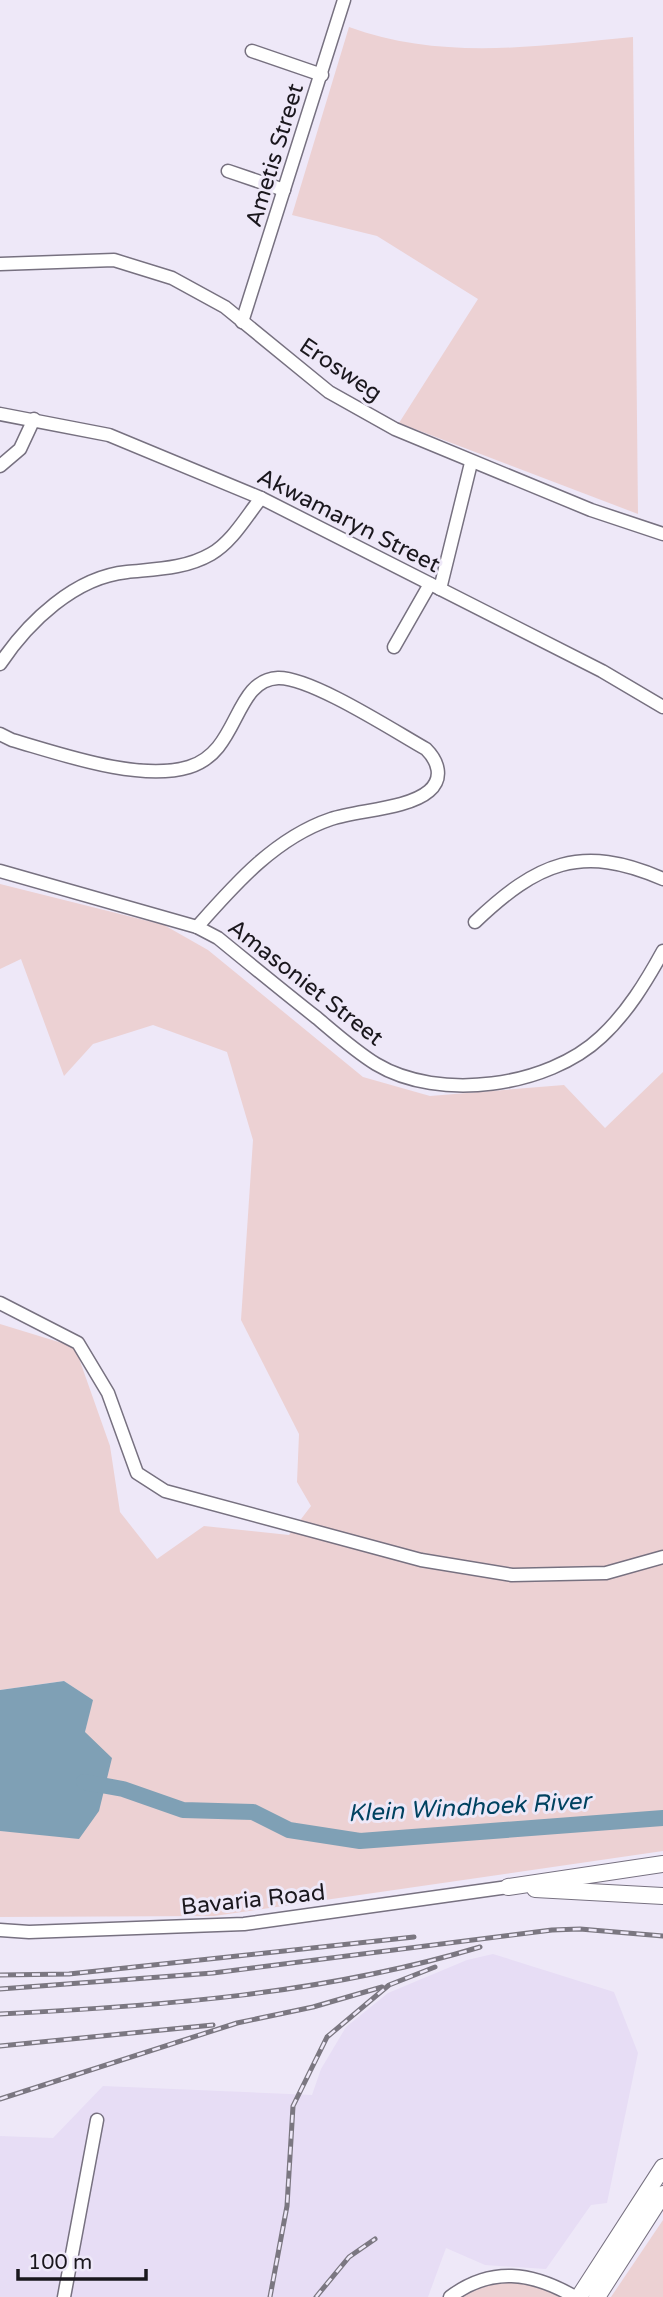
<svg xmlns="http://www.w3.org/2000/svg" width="663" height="2297" viewBox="0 0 663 2297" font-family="'Varela Round',sans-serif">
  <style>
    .built { fill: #e7ddf5 }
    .green { fill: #ecd1d3 }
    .water { fill: #7fa0b5 }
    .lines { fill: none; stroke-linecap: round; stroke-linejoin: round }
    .river { stroke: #7fa0b5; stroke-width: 16 }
    .minor-casing { stroke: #777180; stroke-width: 15 }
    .major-casing { stroke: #777180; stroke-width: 18 }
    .minor { stroke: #fff; stroke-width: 12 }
    .major { stroke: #fff; stroke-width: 16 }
    .rail-casing { stroke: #7b7781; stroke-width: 5 }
    .rail { stroke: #eee8f8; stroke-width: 2.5; stroke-dasharray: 8; stroke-linecap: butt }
    .labels { text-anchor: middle; stroke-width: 6; stroke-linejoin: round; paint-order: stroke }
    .street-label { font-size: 23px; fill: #1a171d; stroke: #eee8f8 }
    .water-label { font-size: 24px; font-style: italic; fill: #004260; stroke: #eee8f8 }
  </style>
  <rect width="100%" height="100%" fill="#eee8f8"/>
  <polygon class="built" points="493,1954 614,1992 638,2053 607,2203 591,2205 546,2269 485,2265 446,2248 428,2297 0,2297 0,2136 53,2138 103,2086 312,2095 321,2069 346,2027 388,1993 467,1960"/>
  <g class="green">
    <path d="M349,27C441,61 538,46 633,37L638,514L399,423L478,299L377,236L292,215Z"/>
    <polygon points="0,884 164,925 208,950 363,1077 430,1096 564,1085 605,1128 663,1072 663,1851 214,1916 0,1917 0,1831 20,1832 85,1732 92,1700 64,1681 0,1690 0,1324 75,1347 110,1446 120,1512 157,1559 204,1526 289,1535 311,1506 297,1482 299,1434 241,1320 253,1140 227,1052 153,1025 93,1044 64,1076 21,959 0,969"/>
    <polygon points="663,2220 663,2297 611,2297"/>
    <polygon points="499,2281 523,2281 566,2297 459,2297"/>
  </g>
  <polygon class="water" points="64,1681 93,1700 85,1732 112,1758 99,1811 79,1839 0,1831 0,1690"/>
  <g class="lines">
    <polyline class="river" points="84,1782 123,1789 183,1810 253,1812 289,1830 360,1841 663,1818"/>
    <defs>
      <g id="minor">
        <polyline points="252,51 322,75"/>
        <polyline points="228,171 284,190"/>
        <polyline points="0,264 114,260 172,278 225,307 329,392 395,429 591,510 663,534"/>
        <polyline points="242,322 344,0"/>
        <polyline points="0,414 109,435 261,498 602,671 663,707"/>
        <polyline points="0,466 20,449 34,419"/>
        <polyline points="440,589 471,463"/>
        <polyline points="394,647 430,584"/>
        <path d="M0,664C28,622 75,577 127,572C155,569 185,569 211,554C232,542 246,517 261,498"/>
        <path d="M0,734L12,740C61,754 139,782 189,767C240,752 233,680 278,678C311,677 394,731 426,749C438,761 444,778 429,791C408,809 358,810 331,819C275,838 235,884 197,927"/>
        <path d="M0,871L197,927L218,938C251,965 284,992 317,1018C336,1034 355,1051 376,1064C439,1102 548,1087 601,1037C627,1013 646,982 663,951"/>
        <path d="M475,922C537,863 581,843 663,879"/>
        <polyline points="0,1303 78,1343 108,1393 137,1473 165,1491 421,1560 512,1575 606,1573 663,1557"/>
        <polyline points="0,1930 29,1932 244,1924 508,1887"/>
        <polyline points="64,2297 97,2120"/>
        <path d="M450,2297C491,2266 532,2272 575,2297"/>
      </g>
      <g id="major">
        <polyline points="508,1887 663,1864"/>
        <polyline points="535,1889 663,1896"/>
        <polyline points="579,2297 663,2167"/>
        <polyline points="597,2297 663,2194"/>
      </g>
    </defs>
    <use href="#minor" class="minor-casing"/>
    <use href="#major" class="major-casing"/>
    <use href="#minor" class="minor"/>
    <use href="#major" class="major"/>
    <defs>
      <g id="rail">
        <polyline points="0,1975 69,1974 414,1937"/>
        <polyline points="0,1989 213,1973 552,1930 580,1929 663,1936"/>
        <path d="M0,2014C161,2006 324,1994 480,1947"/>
        <polyline points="0,2046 213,2025"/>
        <polyline points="0,2099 237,2023 313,2007 382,1987"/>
        <polyline points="270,2297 287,2206 293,2106 327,2037 389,1985 435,1967"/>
        <polyline points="316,2297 349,2257 375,2239"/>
      </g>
    </defs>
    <use href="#rail" class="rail-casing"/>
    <use href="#rail" class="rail"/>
  </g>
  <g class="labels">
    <g class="street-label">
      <text transform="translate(274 155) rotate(-73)" y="8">Ametis Street</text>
      <text transform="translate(341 369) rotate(34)" y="8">Erosweg</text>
      <text transform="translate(349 520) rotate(27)" y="8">Akwamaryn Street</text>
      <text transform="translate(306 982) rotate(38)" y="8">Amasoniet Street</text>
      <text transform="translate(253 1899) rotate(-6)" y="8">Bavaria Road</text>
    </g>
    <g class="water-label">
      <text transform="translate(469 1807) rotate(-3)" y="8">Klein Windhoek River</text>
    </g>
  </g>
  <path d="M18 2269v10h128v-10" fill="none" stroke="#1a171d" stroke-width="3.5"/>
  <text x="28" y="2269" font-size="21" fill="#1a171d" stroke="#eee8f8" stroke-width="5" paint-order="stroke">100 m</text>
</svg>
